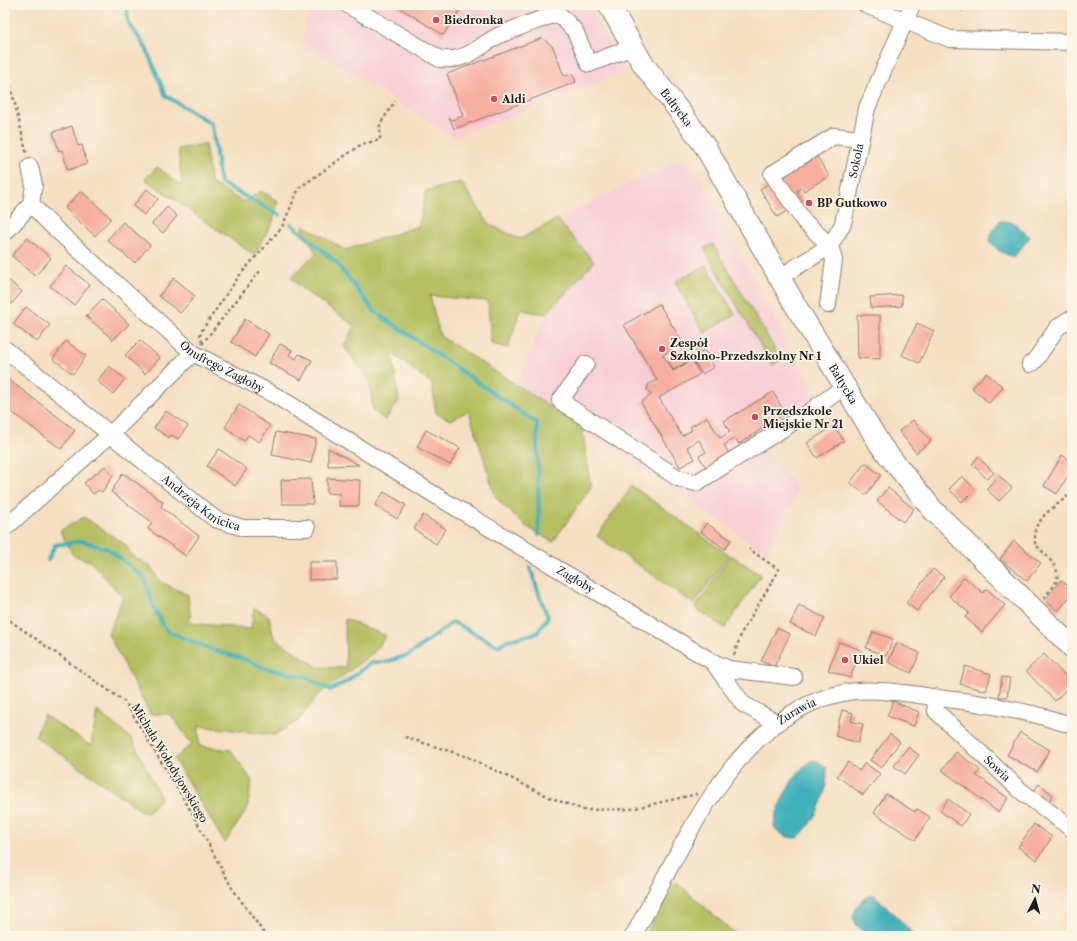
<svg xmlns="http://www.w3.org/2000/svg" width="1077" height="941" viewBox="0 0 1077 941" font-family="'Libre Caslon Text',serif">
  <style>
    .built { fill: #f7cfd5 }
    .green { fill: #b3bf60; stroke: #686e3e }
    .water { fill: #3fb0b9; stroke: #2e666a }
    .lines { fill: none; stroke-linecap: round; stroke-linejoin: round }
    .stream { stroke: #3fb0b9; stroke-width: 4 }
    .building { fill: #f5aea0 }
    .minor-casing { stroke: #887e6f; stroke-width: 18 }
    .major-casing { stroke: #887e6f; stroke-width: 23 }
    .path { stroke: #887e6f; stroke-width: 2.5; stroke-dasharray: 3 3; stroke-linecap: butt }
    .minor { stroke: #fff; stroke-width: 16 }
    .major { stroke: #fff; stroke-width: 21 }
    .poi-dot { fill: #d1495b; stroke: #fcf5e5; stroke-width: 1.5 }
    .labels { text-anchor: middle; stroke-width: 3.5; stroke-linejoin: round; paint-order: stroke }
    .poi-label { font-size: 11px; font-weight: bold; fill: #1c1c1c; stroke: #fcf5e5; text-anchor: start }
    .street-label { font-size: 11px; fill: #1c1c1c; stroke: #fcf5e5 }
  </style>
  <rect width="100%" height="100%" fill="#fcf5e5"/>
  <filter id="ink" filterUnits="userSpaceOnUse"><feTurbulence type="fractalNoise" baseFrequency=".025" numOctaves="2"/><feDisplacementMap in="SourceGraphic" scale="8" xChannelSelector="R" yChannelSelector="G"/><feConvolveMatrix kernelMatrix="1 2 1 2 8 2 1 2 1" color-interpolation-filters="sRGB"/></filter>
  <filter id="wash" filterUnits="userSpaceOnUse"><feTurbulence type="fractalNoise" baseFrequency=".012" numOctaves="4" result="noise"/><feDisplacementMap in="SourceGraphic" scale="16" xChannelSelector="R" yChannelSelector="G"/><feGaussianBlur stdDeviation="0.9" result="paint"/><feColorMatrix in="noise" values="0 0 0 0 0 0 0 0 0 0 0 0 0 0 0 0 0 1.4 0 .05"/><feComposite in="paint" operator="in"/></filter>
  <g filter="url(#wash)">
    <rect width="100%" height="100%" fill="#f5dfc2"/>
    <g class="built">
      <polygon points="309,5 589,5 625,72 455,137 302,43"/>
      <polygon points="688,156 818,398 757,440 798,489 767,553 517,385 546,314 594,262 557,219"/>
    </g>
    <g class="green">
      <polygon points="205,144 211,183 243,202 261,191 278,201 273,222 254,255 145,179 157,167 182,186 178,149"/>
      <polygon points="461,182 490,225 520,239 557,219 594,262 546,314 520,310 508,348 491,344 488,301 430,296 440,336 582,427 591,487 553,542 524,525 496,498 469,411 450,420 436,413 432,384 392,353 399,401 385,420 373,410 369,380 344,346 355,326 301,288 291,277 316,253 303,230 304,225 345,250 419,226 426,191"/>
      <polygon points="713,244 781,360 772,365 704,249"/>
      <polygon points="706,265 735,315 704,333 675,282"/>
      <polygon points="632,486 729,555 694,604 597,536"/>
      <polygon points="84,517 126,545 131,555 150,566 161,582 188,595 191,623 251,629 254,608 269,616 274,638 318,667 346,668 345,619 386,636 374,652 318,695 298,721 274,735 199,726 199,746 231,750 252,781 247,809 225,843 174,759 192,744 170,714 150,714 108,634 123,597 90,561 73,555 60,531"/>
      <polygon points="731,555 761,575 725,628 695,608"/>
      <polygon points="97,711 132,739 161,798 146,814 35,736 44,715 91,746"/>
      <polygon points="676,882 738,936 644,936"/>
    </g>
    <g class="water">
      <polygon points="1000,221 1013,222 1030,237 1013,258 998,250 990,242 991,232"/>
      <path d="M813,760L819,762L826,767C831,789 814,825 797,838C787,838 780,834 774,827C775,808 795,768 813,760Z"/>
      <path d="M875,895L916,936H869L857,926L853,917C856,905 862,896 875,895Z"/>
    </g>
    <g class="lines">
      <g class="stream">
        <polyline points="127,5 128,22 146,48 166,96 212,124 220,183 280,215"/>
        <polyline points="291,224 336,262 374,311 537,423 539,535"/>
        <polyline points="48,560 55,545 82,541 108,549 144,577 155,611 167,631 218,652 241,658 265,668 306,677 330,690 347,681 372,662 385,662 409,655 453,622 498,646 508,640 537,633 548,617 541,600 530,567"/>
      </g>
    </g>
    <g id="blocks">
      <g class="building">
        <polygon points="395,5 463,5 443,35"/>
        <polygon points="951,5 966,5 962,11"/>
        <polygon points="542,38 553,47 564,76 573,74 576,82 454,129 449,117 452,120 463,116 447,74"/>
        <polygon points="72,126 78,146 82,145 87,164 68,170 62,150 59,151 53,132"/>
        <polygon points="816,155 829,176 804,191 802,187 797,191 803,201 777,217 760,189"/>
        <polygon points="147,189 158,199 144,215 133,206"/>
        <polygon points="81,191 111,218 95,236 65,208"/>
        <polygon points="167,207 177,216 163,233 152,224"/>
        <polygon points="123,222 150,245 135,263 107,240"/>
        <polygon points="27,238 51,258 35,276 12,256"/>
        <polygon points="66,266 90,285 74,305 50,286"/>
        <polygon points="5,277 22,292 5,311"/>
        <polygon points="174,278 195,296 180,313 159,296"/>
        <polygon points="902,295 902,306 871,308 870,297"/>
        <polygon points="102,299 129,324 113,340 86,316"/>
        <polygon points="659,304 683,343 663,355 673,371 692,360 700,374 659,398 682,436 692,430 690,427 707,417 720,438 730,432 724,421 773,392 785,413 739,444 735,438 724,445 729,454 706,468 699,456 706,452 699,440 687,447 695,459 680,467 641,402 651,395 647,389 649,384 657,380 624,325"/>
        <polygon points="26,307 50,325 37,342 13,324"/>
        <polygon points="857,315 880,315 880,359 858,358"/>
        <polygon points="245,319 269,334 255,357 231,342"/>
        <polygon points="917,323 934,331 919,363 902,355"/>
        <polygon points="140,340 160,358 145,374 125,355"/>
        <polygon points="66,341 86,356 73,374 53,359"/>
        <polygon points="280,344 292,350 289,355 296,359 299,354 312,360 301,380 269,363"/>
        <polygon points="693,347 697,354 704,350 714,367 702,374 692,359 673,370 669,361"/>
        <polygon points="109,366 125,379 113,394 97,381"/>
        <polygon points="986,373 1003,387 989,403 972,388"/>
        <polygon points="5,377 75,430 61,449 5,407"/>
        <polygon points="239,405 270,426 259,442 248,435 244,441 225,427"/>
        <polygon points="166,411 188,426 178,439 171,435 169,438 154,428"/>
        <polygon points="913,420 931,441 916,453 899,431"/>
        <polygon points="834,426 844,441 817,458 807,443"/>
        <polygon points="426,430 460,448 450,465 417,447"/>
        <polygon points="276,432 316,439 311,463 272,455"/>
        <polygon points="328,448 359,465 328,466"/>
        <polygon points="219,449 247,469 235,486 207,466"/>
        <polygon points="1062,455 1072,461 1072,469 1057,494 1044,486"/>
        <polygon points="978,457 994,473 987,479 972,464"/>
        <polygon points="865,463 881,475 866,495 850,483"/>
        <polygon points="105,466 113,476 102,492 99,490 93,494 84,483"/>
        <polygon points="123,473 163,502 161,507 199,536 186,556 148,529 152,522 111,492"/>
        <polygon points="962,476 975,489 962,502 949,489"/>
        <polygon points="999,476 1012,488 999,501 986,489"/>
        <polygon points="327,478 360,480 359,506 339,506 340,494 327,493"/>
        <polygon points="311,479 313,504 282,504 281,480"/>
        <polygon points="888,488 914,509 903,522 877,501"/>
        <polygon points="384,492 406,505 397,519 375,505"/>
        <polygon points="423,515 446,529 436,544 414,529"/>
        <polygon points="706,523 731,540 725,549 701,532"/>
        <polygon points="1014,541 1041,563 1027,581 1000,559"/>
        <polygon points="309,562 337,562 337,579 309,580"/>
        <polygon points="933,569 944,577 917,611 906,603"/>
        <polygon points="964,577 983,593 987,589 1005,605 982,632 965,617 969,613 949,596"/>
        <polygon points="1061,580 1072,589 1072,594 1058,611 1045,600"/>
        <polygon points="799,605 825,618 816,636 790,624"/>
        <polygon points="777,628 790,634 774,667 761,661"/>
        <polygon points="873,632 893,639 886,656 866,648"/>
        <polygon points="839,642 861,650 850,678 828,670"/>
        <polygon points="897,643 920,653 911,673 888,662"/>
        <polygon points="1044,654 1072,683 1055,701 1026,671"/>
        <polygon points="965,666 991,674 986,691 960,684"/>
        <polygon points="1002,677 1010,678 1007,697 999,697"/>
        <polygon points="893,701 919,712 914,726 887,716"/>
        <polygon points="842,710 853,713 851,721 863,724 858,743 835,736"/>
        <polygon points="1020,732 1050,750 1037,772 1007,755"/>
        <polygon points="890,734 900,742 881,768 870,760"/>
        <polygon points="908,747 919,755 905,774 894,766"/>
        <polygon points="956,752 980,770 976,775 1008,798 998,812 942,770"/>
        <polygon points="848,762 859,771 865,763 880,774 863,795 837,776"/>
        <polygon points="1039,784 1053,795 1048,803 1033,792"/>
        <polygon points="886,794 915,812 917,809 930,817 915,840 874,813"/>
        <polygon points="948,799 969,814 961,826 940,811"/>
        <polygon points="1034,824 1052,837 1037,860 1018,847"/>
      </g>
    </g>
  </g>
  <g filter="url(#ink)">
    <use href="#blocks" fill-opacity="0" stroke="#887e6f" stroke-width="1"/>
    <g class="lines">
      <defs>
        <g id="minor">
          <path d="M348,5L440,59C470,62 479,44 502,34C520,26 540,20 558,13L575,31L589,64L633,47"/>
          <polyline points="866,5 950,39 1072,42"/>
          <polyline points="30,167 34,185 31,204"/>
          <path id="s1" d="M5,233L31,204L50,224L193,353L278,397L438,497L713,662L729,669L794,677"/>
          <path id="s2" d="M780,277L830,246L843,224L867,108L912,5"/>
          <polyline points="828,305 834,260 830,246 804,221 772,174 834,136 861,139"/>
          <path id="s3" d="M5,349L215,519L243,528H307"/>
          <polyline points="586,364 560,401 678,478 696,483 805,415 844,387"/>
          <polyline points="1030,364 1034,362 1057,328 1068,320 1072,322"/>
          <polyline points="5,528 110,435 193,353"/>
          <polyline points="713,662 743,704 777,723"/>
          <path id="s4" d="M935,698L936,711L955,729L1021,791L1072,829"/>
          <path id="s5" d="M633,936C683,849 733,715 843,693C874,686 922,696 954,700C982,703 1010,709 1037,715C1049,718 1060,723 1072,724"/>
        </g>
        <g id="major">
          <path id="s6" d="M609,5L643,64L690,125L706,148L794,303L881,446L933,510L1072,647"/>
        </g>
      </defs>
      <use href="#minor" class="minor-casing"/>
      <use href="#major" class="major-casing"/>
      <g class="path">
        <polyline points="5,62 27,155"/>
        <polyline points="202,342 200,333 239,276 282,227 299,188 362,144 380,140 380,124 395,101"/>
        <polyline points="202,344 260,271"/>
        <path d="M1044,598C1048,593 1053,587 1056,582C1063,568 1043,553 1035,544V528L1046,513L1072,493"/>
        <polyline points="5,617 125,702 191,811 232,888 266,936"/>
        <polyline points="734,655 742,632 779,570 749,549"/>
        <polyline points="405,737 468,757 551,798 584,810 631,809 697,794"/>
      </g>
      <use href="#minor" class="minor"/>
      <use href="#major" class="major"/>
    </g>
  </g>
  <g class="poi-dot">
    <circle cx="436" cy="20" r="4"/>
    <circle cx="494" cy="99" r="4"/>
    <circle cx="809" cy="203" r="4"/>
    <circle cx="662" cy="349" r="4"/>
    <circle cx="755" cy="417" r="4"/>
    <circle cx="845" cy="660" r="4"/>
  </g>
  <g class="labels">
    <g class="poi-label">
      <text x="444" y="24">Biedronka</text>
      <text x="502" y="103">Aldi</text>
      <text x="817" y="207">BP Gutkowo</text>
      <text x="670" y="347">Zespół<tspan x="670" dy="13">Szkolno-Przedszkolny Nr 1</tspan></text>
      <text x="763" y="415">Przedszkole<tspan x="763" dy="13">Miejskie Nr 21</tspan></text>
      <text x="853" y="664">Ukiel</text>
    </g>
    <g class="street-label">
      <text dy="4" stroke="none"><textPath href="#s6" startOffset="123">Bałtycka</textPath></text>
      <text dy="4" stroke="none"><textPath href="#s2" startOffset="149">Sokola</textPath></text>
      <text dy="4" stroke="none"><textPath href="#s1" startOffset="291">Onufrego Zagłoby</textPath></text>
      <text dy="4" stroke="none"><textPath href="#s6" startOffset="446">Bałtycka</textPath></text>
      <text dy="4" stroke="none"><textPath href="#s3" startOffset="250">Andrzeja Kmicica</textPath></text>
      <text dy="4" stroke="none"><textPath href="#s1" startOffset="704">Zagłoby</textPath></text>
      <text dy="4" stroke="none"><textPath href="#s5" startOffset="282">Żurawia</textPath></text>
      <text transform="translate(170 763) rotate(59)" y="4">Michała Wołodyjowskiego</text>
      <text dy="4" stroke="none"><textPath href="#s4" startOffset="97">Sowia</textPath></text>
    </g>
  </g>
  <rect width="1077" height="941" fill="none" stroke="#fcf5e5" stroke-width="20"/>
  <g transform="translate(1035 899) rotate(6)" stroke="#fcf5e5" stroke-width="3" paint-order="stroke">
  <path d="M0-3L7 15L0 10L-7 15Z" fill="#1c1c1c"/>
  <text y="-6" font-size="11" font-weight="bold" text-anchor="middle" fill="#1c1c1c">N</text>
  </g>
</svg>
